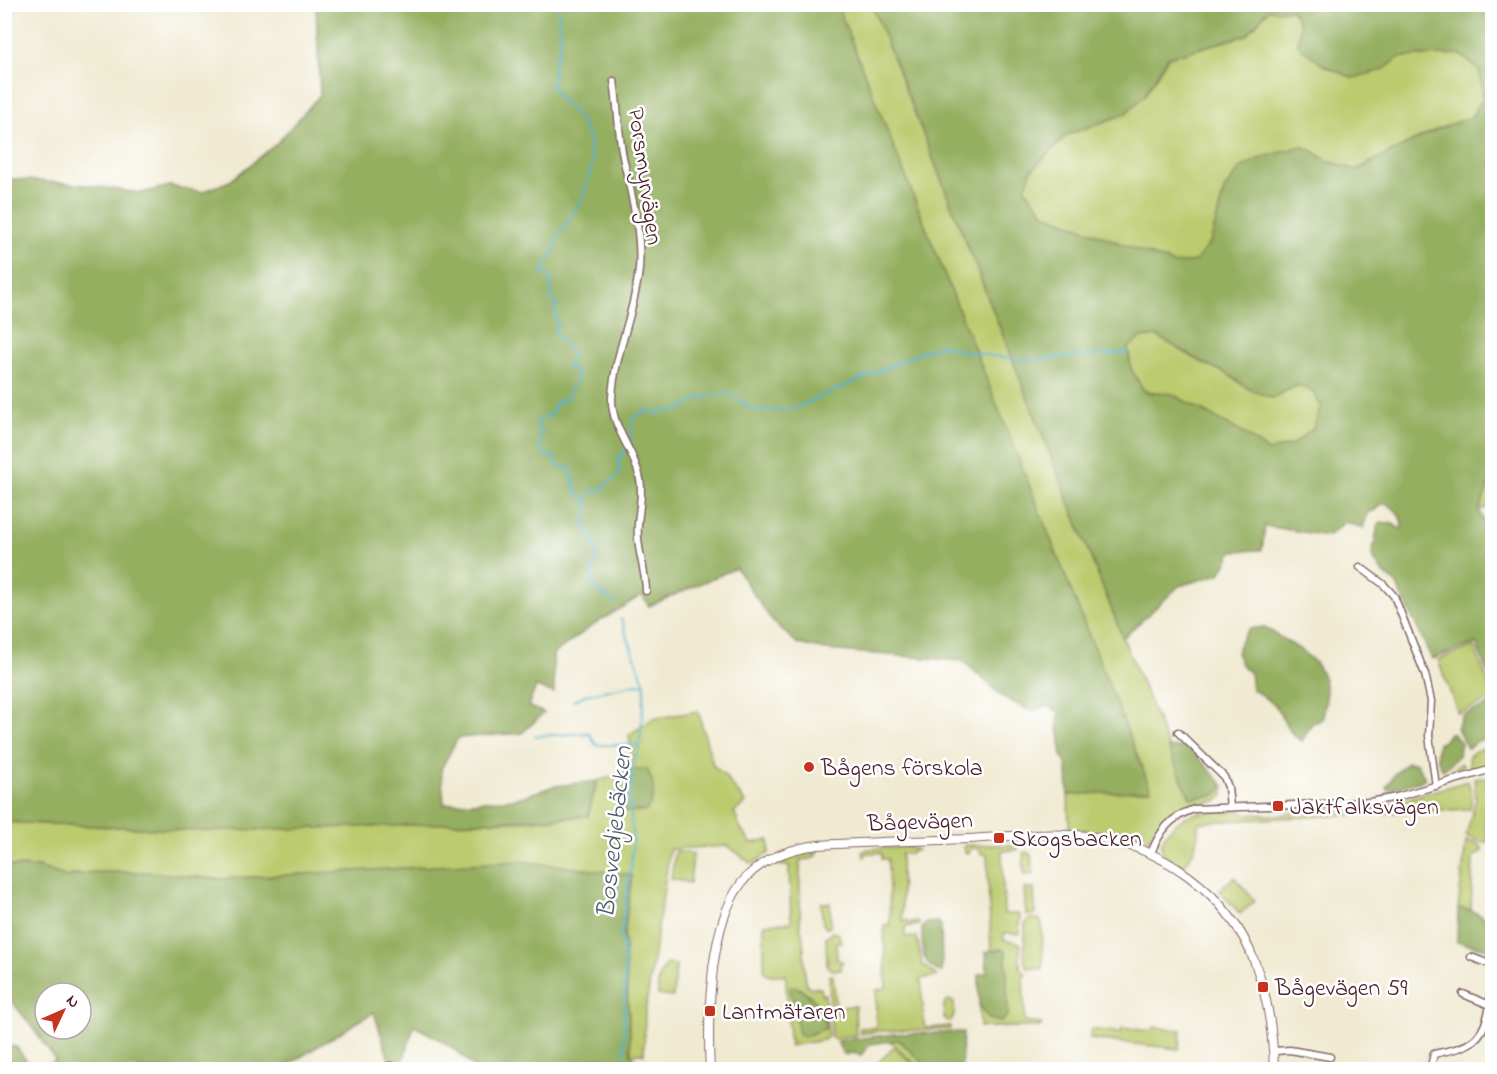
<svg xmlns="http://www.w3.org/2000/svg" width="1497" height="1074" viewBox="0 0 1497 1074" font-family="'Indie Flower',sans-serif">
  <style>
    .green { fill: #bbcb6e; stroke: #82754c; stroke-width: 1.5 }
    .forest { fill: #94af61; stroke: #6f6746; stroke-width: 1.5; fill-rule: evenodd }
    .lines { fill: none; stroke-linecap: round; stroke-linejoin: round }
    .stream { stroke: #4eb1cd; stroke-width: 2 }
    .minor-casing { stroke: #846665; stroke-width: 9 }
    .tertiary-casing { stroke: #846665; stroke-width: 10 }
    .minor { stroke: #fff; stroke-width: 6 }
    .tertiary { stroke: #fff; stroke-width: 8 }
    .poi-dot { fill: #c8321e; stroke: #fff; stroke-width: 2 }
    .labels { text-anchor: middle; stroke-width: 5; stroke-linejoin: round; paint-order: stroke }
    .street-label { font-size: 24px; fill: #4a1f2b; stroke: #fff }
    .poi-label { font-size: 24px; fill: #4a1f2b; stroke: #fff; text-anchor: start }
    .water-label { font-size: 26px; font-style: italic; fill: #4c596c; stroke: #fff }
  </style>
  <rect width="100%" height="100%" fill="#fff"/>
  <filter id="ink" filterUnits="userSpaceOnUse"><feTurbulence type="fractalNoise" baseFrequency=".0167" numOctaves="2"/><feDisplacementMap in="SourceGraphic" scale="12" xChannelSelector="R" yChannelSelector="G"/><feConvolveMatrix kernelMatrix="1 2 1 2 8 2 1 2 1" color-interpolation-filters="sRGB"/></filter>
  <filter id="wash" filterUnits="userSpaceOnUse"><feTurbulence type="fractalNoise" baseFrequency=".008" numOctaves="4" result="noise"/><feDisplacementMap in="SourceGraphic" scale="24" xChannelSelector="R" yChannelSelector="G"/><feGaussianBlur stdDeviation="1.35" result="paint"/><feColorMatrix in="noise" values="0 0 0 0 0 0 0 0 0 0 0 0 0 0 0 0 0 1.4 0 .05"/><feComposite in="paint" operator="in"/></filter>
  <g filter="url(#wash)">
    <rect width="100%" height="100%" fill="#f0ead2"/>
    <g class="green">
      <path d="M837,5H872L1123,638L1190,798L1215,795L1221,790L1222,784L1224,785V795L1219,800C1200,807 1189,799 1170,814C1160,822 1152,842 1139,842C1132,842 1127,838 1121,836C1108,831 1083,830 1069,830L1068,795L1150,789Z"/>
      <polygon points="1268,10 1292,10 1301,24 1382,70 1400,57 1460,54 1479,70 1484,98 1471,117 1436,130 1356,170 1326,160 1313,151 1224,190 1211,241 1196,261 1174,264 1045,214 1025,189 1031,171 1067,135 1125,114 1144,96 1168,57 1247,35"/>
      <path d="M1157,336L1203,363L1226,373L1249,389L1272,398L1298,385L1312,391L1322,406L1313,429L1292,445L1268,451L1243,433L1172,394C1162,392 1153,394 1144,391L1131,369L1128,347L1141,338Z"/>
      <polygon points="1492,477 1492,506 1479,510"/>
      <polygon points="1474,646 1492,693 1492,700 1458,713 1438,660"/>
      <polygon points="698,711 713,765 724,775 746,803 734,812 740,827 751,843 769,840 769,853 752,864 728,846 670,849 645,1013 644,1054 631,1054 624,935 632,875 217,879 146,872 75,874 67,877 38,867 5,866 4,822 206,831 545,820 588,816 597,781 620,774 617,795 647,769 627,770 632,756 629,735 652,719"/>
      <polygon points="1492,745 1492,765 1445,779 1443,778 1461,763 1466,771 1470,770 1469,756 1475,751"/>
      <polygon points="1485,777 1492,783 1492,820 1485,821 1488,841 1484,843 1466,836 1476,798 1474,779"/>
      <path d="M1468,781L1472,796L1470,809L1203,822L1198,824C1199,839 1194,855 1183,866C1178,863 1170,860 1166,856C1151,839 1180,818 1193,814C1208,811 1226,812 1242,811L1243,814L1284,815L1299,810L1384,805Z"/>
      <polygon points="1466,841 1479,844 1483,850 1473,858 1471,910 1458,909"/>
      <polygon points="965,845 1017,845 1019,847 1017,850 1002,851 1004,914 1018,914 1021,919 1019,922 1020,934 1004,933 1004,940 1020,943 1020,968 1026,974 1023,978 1025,1022 1042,1024 1040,1027 980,1027 979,1004 984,1013 1001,949 991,952 987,854 981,854 980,849 971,848 969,853 965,852 963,848"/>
      <polygon points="909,847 917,850 911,852 911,854 901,854 902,917 903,921 907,920 908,923 918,921 919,925 905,927 905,937 917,937 922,964 937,976 921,979 924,1024 926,1028 950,1026 950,1029 879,1031 860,1034 860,1028 874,1028 876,1025 876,990 886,988 884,925 890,924 888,859 882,859 882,853 866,853 864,857 862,852 867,849"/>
      <polygon points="675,851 693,854 690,883 671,879"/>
      <polygon points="1025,852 1031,854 1033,874 1024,875 1023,854"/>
      <path d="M803,853H814L817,855L811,859L800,860V926C808,945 800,968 808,987L821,988L822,994H825L828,1037L824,1040L789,1046L791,1043V1039H789L786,981L785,975H768L764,971V926L765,924L791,922L789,866L776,865L775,862Z"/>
      <polygon points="1234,877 1255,901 1240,914 1219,890"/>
      <polygon points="1024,889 1034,889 1035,913 1033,915 1026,915"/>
      <polygon points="821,903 830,903 831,924 829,928 826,928 823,924"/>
      <polygon points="1029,919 1039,919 1042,925 1043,969 1028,968 1024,961 1025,923"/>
      <polygon points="832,932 839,934 841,942 836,942 837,960 842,961 841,970 831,970 827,966 826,937"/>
      <path d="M667,964L676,965L673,997L658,995C657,982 659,973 667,964Z"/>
      <polygon points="829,975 833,975 836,1007 855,1006 856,1035 833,1039 831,1037"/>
      <path d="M948,1000L954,1002C954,1009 956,1019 949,1022L944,1018V1003Z"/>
      <polygon points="1154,1027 1181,1030 1179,1049 1090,1039 1091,1029 1121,1033 1122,1028 1153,1031"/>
      <polygon points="889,1040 899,1040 929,1069 920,1069"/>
      <polygon points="894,1047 918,1069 879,1069 875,1066"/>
    </g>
    <g class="forest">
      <polygon points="316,5 837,5 1151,790 1068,795 1067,765 1062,757 1058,726 1059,712 1047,706 1030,711 1003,697 963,661 826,650 798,644 772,621 736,568 649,606 642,595 595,624 553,654 554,693 536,687 528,706 544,713 522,733 458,738 441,769 444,804 515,799 554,786 597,781 588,816 393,826 206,831 5,822 4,178 86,185 140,193 170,186 202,192 230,181 276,144 320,95"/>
      <path d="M872,5H1492V477L1479,510L1492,543V684L1476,643L1432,659L1396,583L1382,572L1372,556L1378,525L1381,522L1393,524L1400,529L1402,527C1402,515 1396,508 1385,503L1380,505L1374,511L1368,512L1363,528L1345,522L1328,536L1265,526L1262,550L1233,551L1220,574L1179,586L1123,638ZM1268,10H1292L1300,24L1298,45L1323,65L1353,78L1383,70L1400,57L1460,54L1479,70L1484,98L1471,117L1436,130L1356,170L1326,160L1313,151L1302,146L1261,158L1240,168L1224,190L1211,241L1196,261L1174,264L1045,214L1025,189L1031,171L1067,135L1125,114L1144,96L1168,57L1247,35ZM1157,336L1203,363L1226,373L1249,389L1272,398L1297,385L1312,391L1321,406L1313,429L1292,445L1268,451L1243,433L1172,394C1162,392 1153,394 1144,391L1131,369L1128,348L1141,338Z"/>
      <path d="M1264,627C1305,653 1338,664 1322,720L1312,723L1302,741C1284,732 1284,713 1272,703C1266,698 1259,694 1252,689L1250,673C1231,659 1236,645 1249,629Z"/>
      <polygon points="1492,704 1492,739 1477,741 1469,748 1467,748 1457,728 1462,715"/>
      <path d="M1449,733H1452L1461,743L1458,756L1444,770L1441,769C1438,760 1435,752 1438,743L1443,742Z"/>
      <polygon points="1188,746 1222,784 1221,790 1215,795 1190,798 1168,748"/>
      <polygon points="1407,762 1417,764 1425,778 1421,781 1388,790 1386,787 1395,774"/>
      <path d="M647,769C655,784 657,797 646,811L626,812L617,795L620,774L627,770Z"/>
      <path d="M520,861L632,875L624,935L631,1054L643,1069H475C458,1049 437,1037 414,1026L403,1062L389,1060L374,1012L281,1069H39L42,1066L56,1061L30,1024L5,993V866L38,867L67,877L91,872H146L217,879ZM45,993H81V1029H45Z"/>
      <polygon points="1458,909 1471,910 1492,922 1492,950 1457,942"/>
      <path d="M938,922L941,925L942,972C920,967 922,946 922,928L927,923Z"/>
      <polygon points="1001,949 1006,952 1008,1015 1001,1022 989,1019 979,1004 979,974 987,973 986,952"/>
      <path d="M793,986C811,991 824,1010 826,1028L804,1037L799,1034L790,988Z"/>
      <polygon points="963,1032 961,1069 929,1069 899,1040 870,1044 861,1055 851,1053 846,1055 842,1052 837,1041 895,1034"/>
      <polygon points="9,1046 16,1047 33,1069 5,1069 5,1049"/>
    </g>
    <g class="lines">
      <g class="stream">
        <path d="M558,4L561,41L555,60L552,85L557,95L580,119L589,139L592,165L582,199L557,238L554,252L543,267V274L550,276L551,286L550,289L553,295L551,300L557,304L555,313L558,326L554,333C561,339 571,350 571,359L568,364V368L577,372L576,383C572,390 567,385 568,398L561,401L556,400L557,404L552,410L551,417L548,416L538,419L537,426L543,433L540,438V449L546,456L550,455L556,460L555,463L561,468L566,466L569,469V472L575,478L572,482L577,488L576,493L587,500L588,508L584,525L594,541L598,554C587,584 589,586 616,603"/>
        <path d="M630,445L632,420L637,415H642L644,410L654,412L658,414L663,410C678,415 691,402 703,396L707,398L712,395L732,393C755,418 763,410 793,409L924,351L942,345L966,352L1021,360L1127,353"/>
        <polyline points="587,500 590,492 602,490 608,482 618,476 620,466 617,460 625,450"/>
        <polyline points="621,619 645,685 640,742 632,772 629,801 633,836 631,866 621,937 625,960 624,1053"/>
        <polyline points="573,701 585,695 637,684 645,685"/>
        <polyline points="535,736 589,733 596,745 639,745"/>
        <polyline points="624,1057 625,1070"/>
      </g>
    </g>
  </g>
  <g filter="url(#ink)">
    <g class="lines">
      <defs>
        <g id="minor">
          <path d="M614,81C618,106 618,132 623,157C631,194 642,231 639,269C635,313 614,354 612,398C611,429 635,450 640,479C644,498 636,518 638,538C639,555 646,574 646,591"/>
          <polyline points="1360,567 1383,584 1394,596 1425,674 1431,701 1429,736 1436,786"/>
          <polyline points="1178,732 1224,777 1228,787 1230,807"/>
          <path d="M1151,853C1160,831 1170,817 1194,809L1370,802L1397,797L1492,769"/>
          <polyline points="1471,957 1492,965"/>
          <polyline points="1463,994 1490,1005"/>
          <polyline points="1274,1051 1290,1050 1330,1057"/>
          <polyline points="371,1070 391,1066 403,1070"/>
          <path d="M1430,1070L1434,1054C1465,1047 1482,1045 1489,1010C1491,1002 1490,995 1492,987"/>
        </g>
        <path id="tertiary" d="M710,1070C708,1036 709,1002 713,968C723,898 742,855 818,845C868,842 918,841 968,839C1006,837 1047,832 1086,836C1159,844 1229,892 1255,963C1268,997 1273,1033 1274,1070"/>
      </defs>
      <use href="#minor" class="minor-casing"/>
      <use href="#tertiary" class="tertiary-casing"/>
      <use href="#minor" class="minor"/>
      <use href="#tertiary" class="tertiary"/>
    </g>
  </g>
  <g class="poi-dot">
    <circle cx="809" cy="767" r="6"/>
    <rect x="1272" y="800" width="12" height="12" rx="3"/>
    <rect x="993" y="832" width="12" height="12" rx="3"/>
    <rect x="1257" y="981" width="12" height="12" rx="3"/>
    <rect x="704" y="1005" width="12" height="12" rx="3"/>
  </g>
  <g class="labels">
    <g class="street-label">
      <text transform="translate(646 176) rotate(82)" y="8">Porsmyrvägen</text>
      <text transform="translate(920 821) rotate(-2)" y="8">Bågevägen</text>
    </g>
    <g class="poi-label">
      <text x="821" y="775">Bågens förskola</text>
      <text x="1290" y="814">Jaktfalksvägen</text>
      <text x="1011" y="846">Skogsbacken</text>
      <text x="1275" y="995">Bågevägen 59</text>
      <text x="722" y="1019">Lantmätaren</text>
    </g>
    <g class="water-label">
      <text transform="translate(613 832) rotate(-84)" y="9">Bosvedjebäcken</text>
    </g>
  </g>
  <rect width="1497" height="1074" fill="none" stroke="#fff" stroke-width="24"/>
  <g transform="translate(63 1011) rotate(46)"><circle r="28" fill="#ffffff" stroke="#b7a5aa" stroke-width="1.5"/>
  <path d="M0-4.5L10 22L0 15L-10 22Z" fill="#c8321e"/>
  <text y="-9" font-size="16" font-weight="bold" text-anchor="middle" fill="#4a1f2b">N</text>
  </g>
</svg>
